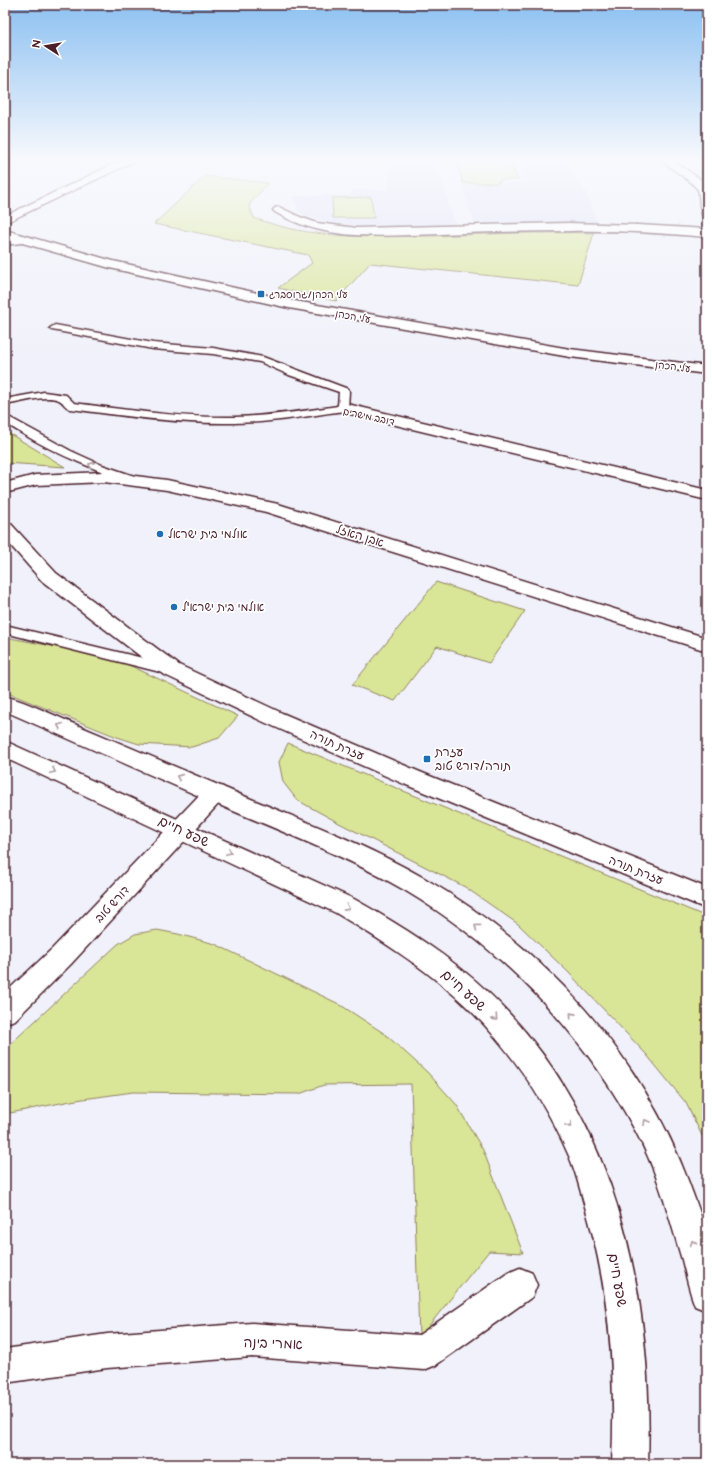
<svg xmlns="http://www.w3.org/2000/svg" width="712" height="1469" viewBox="0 0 712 1469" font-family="'Balsamiq Sans','Playpen Sans Hebrew',sans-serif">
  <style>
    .built { fill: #dee0f5 }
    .green { fill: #d9e597; stroke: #928261 }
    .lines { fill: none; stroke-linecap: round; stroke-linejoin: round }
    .lane-casing { stroke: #4a1f2b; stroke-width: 3 }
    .street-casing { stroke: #4a1f2b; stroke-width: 3 }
    .secondary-casing { stroke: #4a1f2b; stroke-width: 3 }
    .lane { fill: #fff; fill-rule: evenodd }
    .street { fill: #fff; fill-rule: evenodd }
    .secondary { fill: #fff; fill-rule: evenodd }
    .oneway { stroke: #ae9aa0 }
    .poi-dot { fill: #1f6fb2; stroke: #fff; stroke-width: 1.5 }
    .labels { text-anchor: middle; stroke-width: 3.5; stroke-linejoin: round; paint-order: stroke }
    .far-poi-label { font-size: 10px; fill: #4a1f2b; stroke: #fff; text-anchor: start }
    .far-street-label { font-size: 10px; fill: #4a1f2b; stroke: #fff }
    .poi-label { font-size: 12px; fill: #4a1f2b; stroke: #fff; text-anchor: start }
    .street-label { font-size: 12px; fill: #4a1f2b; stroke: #fff }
    .near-street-label { font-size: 14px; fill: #4a1f2b; stroke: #fff }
  </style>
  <rect width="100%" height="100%" fill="#f0f1fa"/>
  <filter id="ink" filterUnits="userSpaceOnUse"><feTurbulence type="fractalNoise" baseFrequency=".025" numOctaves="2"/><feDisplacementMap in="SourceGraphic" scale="8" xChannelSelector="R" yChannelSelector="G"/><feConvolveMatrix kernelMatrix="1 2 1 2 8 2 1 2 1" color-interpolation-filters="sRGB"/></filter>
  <g filter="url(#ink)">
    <g class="built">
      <polygon points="389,159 435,159 456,226 387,227 357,226 328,222 307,217 299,211 292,196 350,195 352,190 389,190"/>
      <polygon points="565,161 587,194 597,222 475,224 462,184 528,183 520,162"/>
    </g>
    <g class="green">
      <polygon points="494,161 495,164 511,164 518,180 499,180 499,183 463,183 456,162"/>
      <path d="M205,176L268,183L249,205L254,218C313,240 371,237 433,236C487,234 540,232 594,233L578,285L370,263L336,301L278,288L312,263L308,255L154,224Z"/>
      <polygon points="371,197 374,218 333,218 332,198"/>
      <polygon points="5,431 65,467 5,463"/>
      <polygon points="436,582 525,611 489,663 437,646 395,701 352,685"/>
      <polygon points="5,637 114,658 238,716 219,738 192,747 139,744 117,737 5,692"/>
      <polygon points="288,743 707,917 707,1146 686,1103 646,1054 568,972 518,924 465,887 339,823 297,800 283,782 279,762"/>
      <polygon points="157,930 178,934 215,944 339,1004 385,1034 427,1072 456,1104 483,1150 523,1253 489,1251 419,1338 411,1084 324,1085 299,1094 133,1092 76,1100 5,1114 5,1049 118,944 135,934"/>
    </g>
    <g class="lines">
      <defs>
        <g id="lane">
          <polygon points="26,238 29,238 29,242 5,245 5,241"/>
          <path d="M55,325L153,343L213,348L263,357L348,389L349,391L348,408L343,411C307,416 271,423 234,423C180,424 125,416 71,409C65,408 64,402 59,400C46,394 18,403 5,405V399L44,392L66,395L74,403C128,410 181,418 235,417C270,416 304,411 338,406L339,392L289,375L260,362L213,354L153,349L52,330L50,328Z"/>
          <path d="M5,415L71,451L102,465L137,477L139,479L137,481H129C85,467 44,448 5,423Z"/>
          <polygon points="5,625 172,665 177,667 179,670 177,673 172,675 5,633"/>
        </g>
        <g id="street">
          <polygon points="659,159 670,159 700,179 707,187 707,191 699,191 692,183"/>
          <path d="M279,207L300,217L317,223L357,228L568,223L638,225L707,229V237C661,233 614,230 568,231C525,231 483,232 440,234C383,235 327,243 275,212L273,210L275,208Z"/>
          <polygon points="343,403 707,490 707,500 338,411 335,408 338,405"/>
          <polygon points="104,472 167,480 278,504 707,638 707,651 266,512 167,490 104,482 36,485 5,493 5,483 35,475"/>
          <polygon points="215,785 223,787 227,793 223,799 71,964 15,1020 5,1023 5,993 53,948 207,787"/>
          <polygon points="520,1268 532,1273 537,1285 532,1297 436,1365 424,1370 252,1357 107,1368 5,1383 5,1349 107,1334 252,1323 419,1335 508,1273"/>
        </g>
        <g id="secondary">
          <polygon points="124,159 136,159 135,161 5,223 5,216"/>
          <path d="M703,186L707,187V218L703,217C699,211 700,198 698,189Z"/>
          <polygon points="5,230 113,261 289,300 570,349 707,366 707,374 570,357 289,308 110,268 5,238"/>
          <polygon points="5,523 11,524 56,573 179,665 282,713 420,772 707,888 707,909 404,784 266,723 165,675 42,581 5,539"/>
          <path d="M5,696C30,703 55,716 79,726C126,746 172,765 218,785C287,815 359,840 424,878C544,948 640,1052 689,1183C695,1200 703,1218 706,1235C708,1243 707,1252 707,1260C707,1277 707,1294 707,1311L695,1306C689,1291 686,1275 682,1260C669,1217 658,1172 636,1132C583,1032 503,949 406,891C350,858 290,835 231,810C155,777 80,744 5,711Z"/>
          <path d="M5,741L354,899C402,926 450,956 490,994C617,1115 654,1296 648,1464H612C616,1374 610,1286 583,1200C579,1185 575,1170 569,1156C546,1103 513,1053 472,1012C432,972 384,942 336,913L5,758Z"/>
        </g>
      </defs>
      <use href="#lane" class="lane-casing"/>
      <use href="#street" class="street-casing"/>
      <use href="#secondary" class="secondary-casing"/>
      <use href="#lane" class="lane"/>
      <use href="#street" class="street"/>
      <use href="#secondary" class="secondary"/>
    </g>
    <defs><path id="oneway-chevron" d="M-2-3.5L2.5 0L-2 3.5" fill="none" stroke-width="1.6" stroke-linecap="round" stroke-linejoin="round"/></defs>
    <g class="oneway">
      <use href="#oneway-chevron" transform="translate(91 465) rotate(-156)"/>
      <use href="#oneway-chevron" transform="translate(60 726) rotate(-157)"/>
      <use href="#oneway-chevron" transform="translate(53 771) rotate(25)"/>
      <use href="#oneway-chevron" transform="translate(179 777) rotate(-156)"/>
      <use href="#oneway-chevron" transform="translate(229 852) rotate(25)"/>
      <use href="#oneway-chevron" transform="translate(347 908) rotate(28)"/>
      <use href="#oneway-chevron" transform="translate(477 927) rotate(-144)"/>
      <use href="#oneway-chevron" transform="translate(572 1015) rotate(-132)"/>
      <use href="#oneway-chevron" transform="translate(495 1018) rotate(48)"/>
      <use href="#oneway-chevron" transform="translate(646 1122) rotate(-119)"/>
      <use href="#oneway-chevron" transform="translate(569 1125) rotate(63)"/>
      <use href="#oneway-chevron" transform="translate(693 1243) rotate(-107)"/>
    </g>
  </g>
  <linearGradient id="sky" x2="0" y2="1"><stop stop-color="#8cc0f1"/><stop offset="0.44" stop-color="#f8f9fd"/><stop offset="1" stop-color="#f8f9fd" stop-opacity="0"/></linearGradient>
  <rect width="712" height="364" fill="url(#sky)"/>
  <g class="poi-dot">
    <rect x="257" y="290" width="8" height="8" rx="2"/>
    <circle cx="160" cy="534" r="4"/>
    <circle cx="174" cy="607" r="4"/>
    <rect x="423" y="755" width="8" height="8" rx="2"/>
  </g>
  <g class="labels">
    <g class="far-poi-label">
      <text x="269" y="298">עלי הכהן/גרוסברג</text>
    </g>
    <g class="far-street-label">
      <text transform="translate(353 316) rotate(10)" y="4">עלי הכהן</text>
      <text transform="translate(673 366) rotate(7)" y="4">עלי הכהן</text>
      <text transform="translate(369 416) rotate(12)" y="4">דובב מישרים</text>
    </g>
    <g class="poi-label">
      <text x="168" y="538">אולמי בית ישראל</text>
      <text x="182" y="611">אולמי בית ישרא'ל</text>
      <text x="435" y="756">עזרת<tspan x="435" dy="14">תורה/דורש טוב</tspan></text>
    </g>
    <g class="street-label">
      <text transform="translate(360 536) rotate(17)" y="4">אבן האזל</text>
      <text transform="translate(337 745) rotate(24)" y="4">עזרת תורה</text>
      <text transform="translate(636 870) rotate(22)" y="4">עזרת תורה</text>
      <text transform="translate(112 904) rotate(-47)" y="4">דורש טוב</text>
    </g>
    <g class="near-street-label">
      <text transform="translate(184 831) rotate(25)" y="5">שפע חיים</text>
      <text transform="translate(464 990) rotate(42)" y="5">שפע חיים</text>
      <text transform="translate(618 1280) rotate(80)" y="5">שפע חיים</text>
      <text transform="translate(273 1343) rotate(2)" y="5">אמרי בינה</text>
    </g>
  </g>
  <rect width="712" height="1469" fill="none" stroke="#fff" stroke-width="20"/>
  <rect x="10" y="10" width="692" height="1449" fill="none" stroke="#4a1f2b" stroke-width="1.5" filter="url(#ink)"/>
  <g transform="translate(46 46) rotate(282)" stroke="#ffffff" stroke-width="3" paint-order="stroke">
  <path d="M0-3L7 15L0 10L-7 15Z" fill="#4a1f2b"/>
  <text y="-6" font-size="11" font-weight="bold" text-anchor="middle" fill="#4a1f2b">N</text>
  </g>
</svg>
